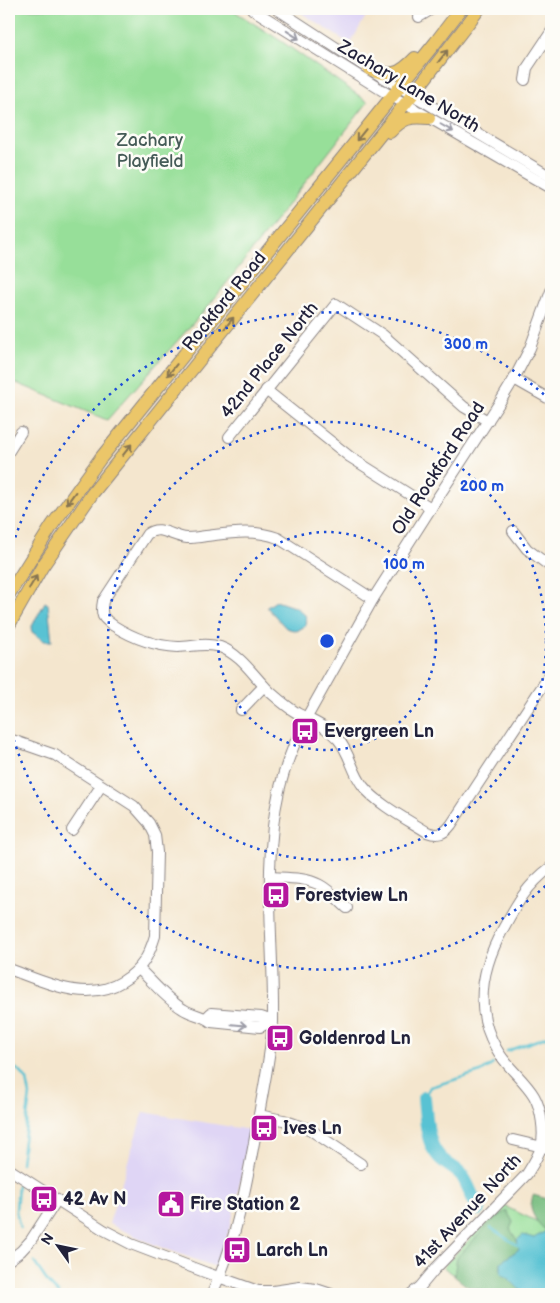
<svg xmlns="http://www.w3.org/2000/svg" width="560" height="1303" viewBox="0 0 560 1303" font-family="'Balsamiq Sans',sans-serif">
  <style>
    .built { fill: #dfd5f5 }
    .green { fill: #97df99; stroke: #5c806a }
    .forest { fill: #79be81; stroke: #4e705e }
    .water { fill: #58c2d3; stroke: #3d7287 }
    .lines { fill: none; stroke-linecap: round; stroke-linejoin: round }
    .stream { stroke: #58c2d3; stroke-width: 2.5 }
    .river { stroke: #58c2d3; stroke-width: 14 }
    .minor-casing { stroke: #8b8484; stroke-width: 12 }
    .major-casing { stroke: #8b8484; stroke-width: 14 }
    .minor { stroke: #fff; stroke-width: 10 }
    .major { stroke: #ebc669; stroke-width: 12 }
    .oneway { stroke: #9c9ca7 }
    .oneway2 { stroke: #867452 }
    .ring { fill: none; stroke: #1d4ed8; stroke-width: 2.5; stroke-dasharray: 2.5 5 }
    .labels { text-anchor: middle; stroke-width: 5; stroke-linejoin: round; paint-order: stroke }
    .street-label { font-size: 18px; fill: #22223b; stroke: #fdfcf7 }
    .park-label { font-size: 18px; fill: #455b57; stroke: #fdfcf7 }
    .poi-label { font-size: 18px; font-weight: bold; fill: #22223b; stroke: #fdfcf7; text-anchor: start }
    .centre { fill: #1d4ed8; stroke: #fdfcf7; stroke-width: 2.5 }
    .ring-label { font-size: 15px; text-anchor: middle; font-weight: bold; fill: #1d4ed8; stroke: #fdfcf7; stroke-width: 5; stroke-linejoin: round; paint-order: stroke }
  </style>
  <rect width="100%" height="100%" fill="#fdfcf7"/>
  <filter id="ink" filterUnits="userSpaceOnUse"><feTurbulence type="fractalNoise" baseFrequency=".02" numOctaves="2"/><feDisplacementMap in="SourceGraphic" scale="10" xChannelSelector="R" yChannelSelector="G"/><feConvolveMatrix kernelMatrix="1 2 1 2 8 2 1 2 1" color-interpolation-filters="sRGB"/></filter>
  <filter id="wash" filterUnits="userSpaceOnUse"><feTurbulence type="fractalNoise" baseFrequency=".0096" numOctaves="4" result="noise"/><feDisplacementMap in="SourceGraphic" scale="20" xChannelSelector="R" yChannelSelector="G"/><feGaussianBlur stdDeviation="1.12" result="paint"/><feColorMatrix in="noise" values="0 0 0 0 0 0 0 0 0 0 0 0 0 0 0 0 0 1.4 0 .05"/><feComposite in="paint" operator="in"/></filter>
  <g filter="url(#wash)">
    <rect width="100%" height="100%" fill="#f4e6ce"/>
    <g class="built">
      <polygon points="295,9 370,9 350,44"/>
      <polygon points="143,1112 250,1130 243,1168 232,1220 219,1263 216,1266 213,1266 155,1245 109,1224"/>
    </g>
    <g class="green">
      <polygon points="9,9 231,9 281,41 368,102 211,303 107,420 9,380"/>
      <polygon points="502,1205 551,1228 551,1294 482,1294 443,1267"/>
    </g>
    <g class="forest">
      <path d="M533,1195L551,1200V1232C541,1230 533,1217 531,1208C531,1204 532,1199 533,1195Z"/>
      <polygon points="507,1211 513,1222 510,1229 517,1240 520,1249 501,1262 501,1273 510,1280 524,1294 495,1294 467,1286 454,1276 457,1257 494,1219"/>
    </g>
    <g class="water">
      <polygon points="276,601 297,608 306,616 305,626 297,631 286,628 267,607"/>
      <polygon points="45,602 48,604 52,641 44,641 32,632 31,628"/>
      <polygon points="546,1231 551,1232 551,1294 524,1294 510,1280 501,1273 501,1262 519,1249 517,1240 523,1235 534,1238"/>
    </g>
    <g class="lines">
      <g class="stream">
        <polyline points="507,1051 551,1035"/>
        <polyline points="9,1065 20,1071 27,1080 30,1095 21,1163"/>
        <polyline points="424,1098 430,1087 481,1072 493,1064"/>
        <polyline points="18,1185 16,1211 20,1228"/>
        <polyline points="491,1228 521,1248"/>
        <polyline points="34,1262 49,1284 59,1294"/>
      </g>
      <path class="river" d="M424,1098C426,1116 426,1140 437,1154C444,1164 454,1167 461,1174C467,1181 473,1200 479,1209"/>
    </g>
  </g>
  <g filter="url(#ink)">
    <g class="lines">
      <defs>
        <g id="minor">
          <polyline points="252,9 383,91 551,188"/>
          <polyline points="277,9 369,69 551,177"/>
          <polyline points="419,17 432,9"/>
          <polyline points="525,80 527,68 551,32"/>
          <polyline points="514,379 551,400"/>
          <polyline points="266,390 350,457 431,508"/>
          <polyline points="229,437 336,304 383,335 464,407 488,421"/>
          <polyline points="9,451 21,432"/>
          <polyline points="513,531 527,549 551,567"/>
          <path d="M373,599L278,538C254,529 231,533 206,536C200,537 193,538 187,538C172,537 160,524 147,534L103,601C102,606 101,611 103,616C105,620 110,623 114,626C133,638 156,646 178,647C192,647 206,642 220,647C242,655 254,677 270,692C278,699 287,707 297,713C312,721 326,726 338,739C350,753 352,772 363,786C377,804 408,820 427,832C438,836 444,834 451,825L551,673"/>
          <polyline points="241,710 264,686"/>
          <polyline points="72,830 101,786"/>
          <path d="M270,877C286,878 305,877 320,885C330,890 338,900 347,908"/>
          <path d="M9,969C45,982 87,1004 123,981C141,970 149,956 155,936L157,852L155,835L149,823L134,806L55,755L12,740"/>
          <path d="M139,969C153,982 166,999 183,1009C192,1015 203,1015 211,1022L260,1027L273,1021"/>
          <polyline points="206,1018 211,1013 261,1017 273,1021"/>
          <polyline points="259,1115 283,1120 309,1129 361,1164"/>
          <polyline points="513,1140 551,1149"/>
          <polyline points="9,1169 104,1230 131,1244 207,1273 258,1291 273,1291 300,1287 316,1289 331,1294"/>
          <polyline points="9,1260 21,1251 31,1240 57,1200"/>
          <path d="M212,1294C238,1238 248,1176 259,1115C264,1083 272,1050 273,1018C274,943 262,865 279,791C285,765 295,741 307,717L373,599L431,508L500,402L514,379L530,348L551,291"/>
          <path d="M411,1294L420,1287L435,1269L527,1174C532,1166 538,1157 541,1147C545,1133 541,1108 534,1096C523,1078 506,1067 496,1048C473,1008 482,967 503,929C517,903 527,885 551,867"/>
        </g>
        <g id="major">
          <path d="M369,69C391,77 399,75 415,58"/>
          <path d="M390,132C403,118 410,116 429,118"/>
          <polyline points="9,594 53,524 100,459 435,43 461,9"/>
          <polyline points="9,625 42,567 92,494 421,84 479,9"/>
        </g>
      </defs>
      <use href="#minor" class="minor-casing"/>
      <use href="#major" class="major-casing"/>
      <use href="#minor" class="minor"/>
      <use href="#major" class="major"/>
    </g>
    <defs><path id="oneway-shaft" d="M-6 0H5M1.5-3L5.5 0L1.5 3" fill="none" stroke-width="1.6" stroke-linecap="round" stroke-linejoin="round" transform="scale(1.25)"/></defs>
    <g class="oneway">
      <use href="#oneway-shaft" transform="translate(293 35) rotate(33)"/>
      <use href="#oneway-shaft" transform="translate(447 128) rotate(30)"/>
      <use href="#oneway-shaft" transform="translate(239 1025) rotate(5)"/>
    </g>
    <g class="oneway2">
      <use href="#oneway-shaft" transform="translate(443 56) rotate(-52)"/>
      <use href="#oneway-shaft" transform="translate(361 135) rotate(129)"/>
      <use href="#oneway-shaft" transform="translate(229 323) rotate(-51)"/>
      <use href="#oneway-shaft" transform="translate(172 370) rotate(129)"/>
      <use href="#oneway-shaft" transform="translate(127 450) rotate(-52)"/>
      <use href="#oneway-shaft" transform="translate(71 498) rotate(126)"/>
      <use href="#oneway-shaft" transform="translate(33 582) rotate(-59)"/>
    </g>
  </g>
  <g class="ring">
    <circle cx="327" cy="641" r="109"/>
    <circle cx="327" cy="641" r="219"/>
    <path d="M551 881A328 328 0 0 1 9 723M9 559A328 328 0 0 1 551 401"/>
  </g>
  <defs>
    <symbol id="bus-square" viewBox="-11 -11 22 22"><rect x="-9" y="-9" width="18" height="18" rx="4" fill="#b5179e" stroke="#fdfcf7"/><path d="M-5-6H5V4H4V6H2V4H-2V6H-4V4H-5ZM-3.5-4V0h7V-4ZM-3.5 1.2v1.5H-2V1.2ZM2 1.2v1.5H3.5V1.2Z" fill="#fff"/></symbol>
    <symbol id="civic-square" viewBox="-11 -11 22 22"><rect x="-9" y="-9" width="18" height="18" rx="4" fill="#b5179e" stroke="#fdfcf7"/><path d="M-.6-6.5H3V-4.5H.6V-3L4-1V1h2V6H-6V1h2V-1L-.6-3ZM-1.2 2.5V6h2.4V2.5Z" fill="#fff"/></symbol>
  </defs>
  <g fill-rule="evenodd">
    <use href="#bus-square" x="289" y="715" width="32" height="32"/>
    <use href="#bus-square" x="260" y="879" width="32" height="32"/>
    <use href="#bus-square" x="264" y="1022" width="32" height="32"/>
    <use href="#bus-square" x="248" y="1112" width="32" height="32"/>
    <use href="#bus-square" x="28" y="1183" width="32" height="32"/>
    <use href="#civic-square" x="155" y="1188" width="32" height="32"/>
    <use href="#bus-square" x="221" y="1234" width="32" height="32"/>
  </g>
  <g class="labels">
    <g class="street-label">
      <text transform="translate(409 86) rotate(31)" y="6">Zachary Lane North</text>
      <text transform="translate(224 301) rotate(-51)" y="6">Rockford Road</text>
      <text transform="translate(269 360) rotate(-51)" y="6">42nd Place North</text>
      <text transform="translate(438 468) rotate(-57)" y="6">Old Rockford Road</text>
      <text transform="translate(467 1211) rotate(-47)" y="6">41st Avenue North</text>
    </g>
    <g class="park-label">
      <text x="150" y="146">Zachary<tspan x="150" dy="21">Playfield</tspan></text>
    </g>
    <g class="poi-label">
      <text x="324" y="737">Evergreen Ln</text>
      <text x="295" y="901">Forestview Ln</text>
      <text x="299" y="1044">Goldenrod Ln</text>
      <text x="283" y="1134">Ives Ln</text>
      <text x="63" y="1205">42 Av N</text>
      <text x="190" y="1210">Fire Station 2</text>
      <text x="256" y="1256">Larch Ln</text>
    </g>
  </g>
  <circle cx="327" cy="641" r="8" class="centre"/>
  <g class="ring-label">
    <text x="466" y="349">300 m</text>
    <text x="482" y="491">200 m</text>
    <text x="404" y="569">100 m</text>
  </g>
  <rect width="560" height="1303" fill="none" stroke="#fdfcf7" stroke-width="30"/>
  <g transform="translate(58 1246) rotate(303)" stroke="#fdfcf7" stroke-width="4" paint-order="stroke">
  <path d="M0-4L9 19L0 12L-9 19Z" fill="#22223b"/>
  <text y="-8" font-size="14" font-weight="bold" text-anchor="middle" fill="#22223b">N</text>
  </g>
</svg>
